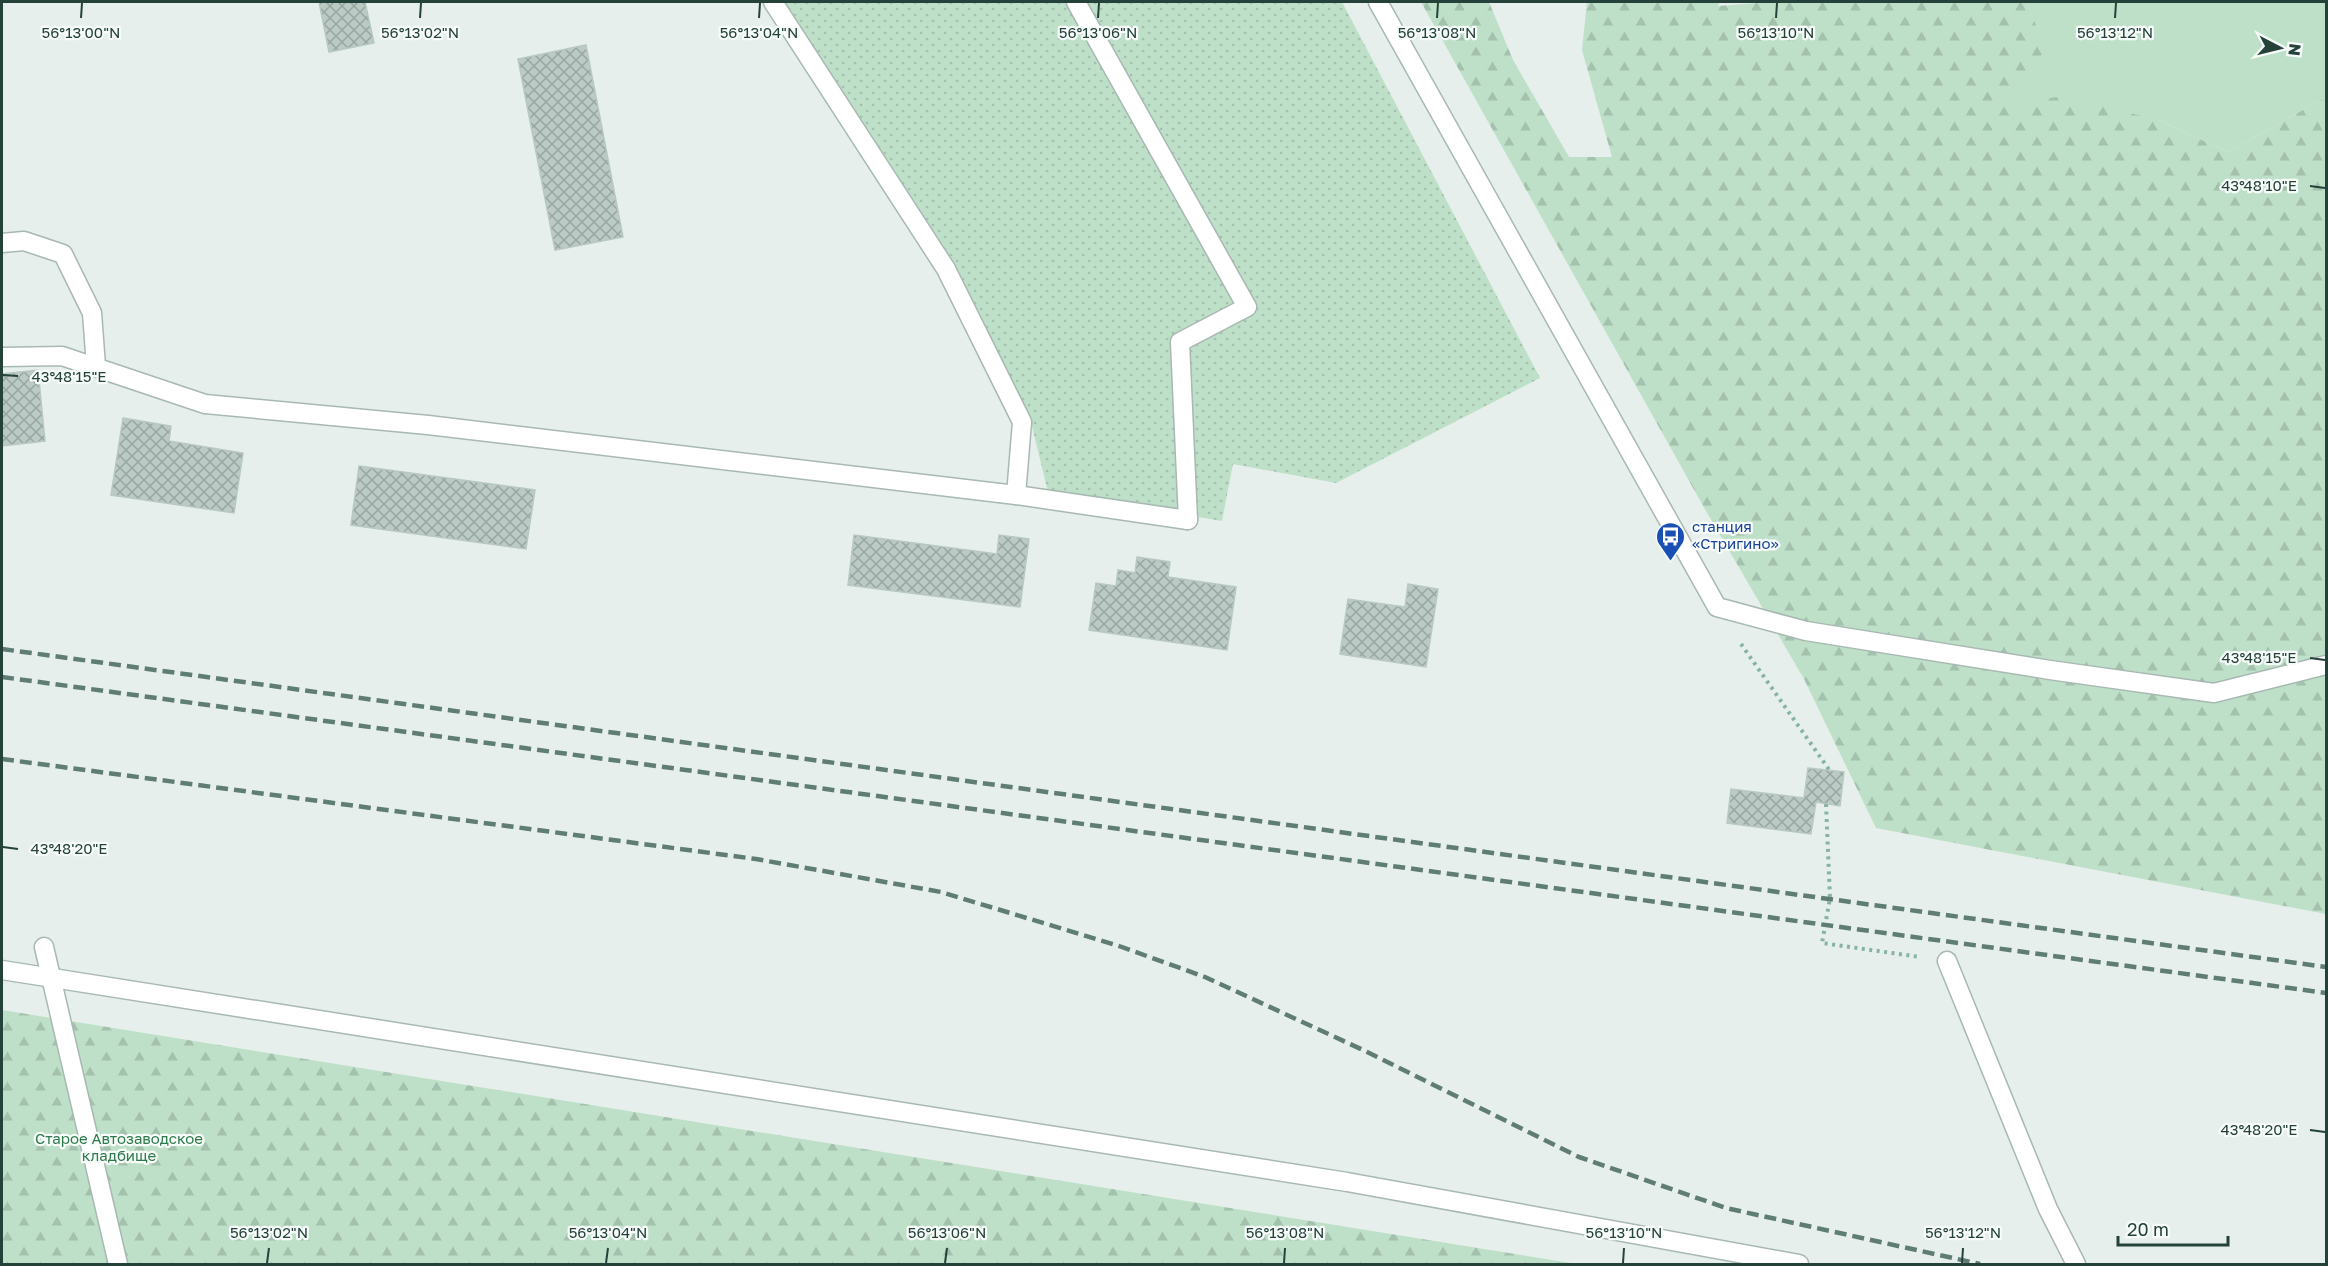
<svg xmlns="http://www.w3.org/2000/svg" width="2328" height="1266" viewBox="0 0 2328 1266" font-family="'Golos Text',sans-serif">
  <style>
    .green { fill: #bfe0c8 }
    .forest { fill: url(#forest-firs) }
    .garden { fill: url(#garden-dots) }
    .building { fill: url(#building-cross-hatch); stroke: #b8c9c2; stroke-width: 1.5 }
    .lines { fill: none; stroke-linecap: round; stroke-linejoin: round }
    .service-casing { stroke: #a8b8b2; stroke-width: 21 }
    .minor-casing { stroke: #a8b8b2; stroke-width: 21 }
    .path { stroke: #86b3a5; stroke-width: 4; stroke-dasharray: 3 4.5; stroke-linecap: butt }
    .service { stroke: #fff; stroke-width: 18 }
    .minor { stroke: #fff; stroke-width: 18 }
    .rail { stroke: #5f7d75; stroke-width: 4.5; stroke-dasharray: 12 6; stroke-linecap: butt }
    .ticks { fill: none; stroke: #24423a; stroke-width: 2 }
    .labels { text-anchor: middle; stroke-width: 4.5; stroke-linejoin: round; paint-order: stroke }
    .transit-label { font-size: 15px; fill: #164399; stroke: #f7fbf9; text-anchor: start }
    .park-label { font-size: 15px; fill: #2d7a4b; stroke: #f7fbf9 }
    .ticks-label { font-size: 15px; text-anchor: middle; fill: #24423a; stroke: #f7fbf9; stroke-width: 4.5; stroke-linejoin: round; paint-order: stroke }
  </style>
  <defs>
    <pattern id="forest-firs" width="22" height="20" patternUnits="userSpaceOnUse" patternTransform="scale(1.5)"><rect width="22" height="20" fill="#bfe0c8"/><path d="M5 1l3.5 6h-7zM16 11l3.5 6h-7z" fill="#a4c1ad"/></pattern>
    <pattern id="garden-dots" width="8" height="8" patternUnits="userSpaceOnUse" patternTransform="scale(1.5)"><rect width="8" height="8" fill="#bfe0c8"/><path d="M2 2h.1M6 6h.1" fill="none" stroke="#a4c1ad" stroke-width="1.8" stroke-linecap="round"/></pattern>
    <pattern id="building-cross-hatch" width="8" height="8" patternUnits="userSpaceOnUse" patternTransform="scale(1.5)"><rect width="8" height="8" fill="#bbcac4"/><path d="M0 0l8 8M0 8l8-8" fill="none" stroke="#98a6a0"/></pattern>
  </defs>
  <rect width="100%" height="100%" fill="#e6efeb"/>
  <polygon class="green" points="2026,2 2326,2 2326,97 2228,152 2158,120 2007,106 2045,48"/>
  <g class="forest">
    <polygon points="1421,2 1489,2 1513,60 1569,157 1612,157 1582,50 1587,2 1720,2 1718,6 1772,2 2026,2 2046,48 2008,106 2061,96 2158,120 2228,152 2326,97 2326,914 1876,828 1804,679 1706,511"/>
    <polygon points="2,1010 1577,1264 2,1264"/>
  </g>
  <polygon class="garden" points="785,2 1342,2 1540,378 1336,483 1233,464 1222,521 1048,492 1029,414 955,264"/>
  <g class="building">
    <polygon points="319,2 365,2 374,43 329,52"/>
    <polygon points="586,45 623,237 555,250 518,59"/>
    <polygon points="38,370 45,441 2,446 2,374"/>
    <polygon points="123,418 171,426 169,441 243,453 234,513 111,495"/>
    <polygon points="359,466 535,490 526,549 351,525"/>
    <polygon points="854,535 997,554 999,535 1029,539 1020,607 848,585"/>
    <polygon points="1137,557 1170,562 1168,577 1236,587 1227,650 1089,630 1096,583 1116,586 1118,570 1135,573"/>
    <polygon points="1408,584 1438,589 1426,667 1340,654 1348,599 1405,607"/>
    <polygon points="1808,768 1844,772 1840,806 1816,802 1811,834 1727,823 1731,789 1804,798"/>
  </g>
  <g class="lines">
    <defs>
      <g id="service">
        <polyline points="1076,2 1247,307 1180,342 1188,520"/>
        <polyline points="1378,2 1717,607 1806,631 2050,670 2214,693 2326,665"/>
        <polyline points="2,243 24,241 63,254 92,313 96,366"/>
        <polyline points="44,947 118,1264"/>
        <polyline points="1947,961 2048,1209 2076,1264"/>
        <polyline points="2,970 1347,1182 1799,1264"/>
      </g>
      <g id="minor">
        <polyline points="773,2 946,269 1022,422 1016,495"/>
        <polyline points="2,357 62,356 205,404 428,425 1016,495 1188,520"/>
      </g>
    </defs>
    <use href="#service" class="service-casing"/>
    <use href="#minor" class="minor-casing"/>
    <g class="path">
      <polyline points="1741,644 1830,771"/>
      <polyline points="1826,804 1830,898 1822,943 1920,957"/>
    </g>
    <use href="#service" class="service"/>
    <use href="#minor" class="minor"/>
    <g class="rail">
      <polyline points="2,649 2326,967"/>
      <polyline points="2,677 2326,993"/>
      <polyline points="2,759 756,859 941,892 1119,946 1205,977 1363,1050 1579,1157 1726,1208 1980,1264"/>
    </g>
  </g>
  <path class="ticks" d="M81,18L82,3M420,18L421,3M759,18L760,3M1098,18L1099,3M1437,18L1438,3M1776,18L1777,3M2115,18L2116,3M2310,186L2325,188M3,375L18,376M2310,658L2325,660M3,847L18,849M2310,1130L2325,1132M267,1263L269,1248M606,1263L608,1248M945,1263L947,1248M1284,1263L1285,1248M1623,1263L1624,1248M1962,1263L1963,1248"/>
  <defs>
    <symbol id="bus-pin" viewBox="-11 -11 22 30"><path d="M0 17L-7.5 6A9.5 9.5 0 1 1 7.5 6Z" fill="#1a4fb4" stroke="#f7fbf9"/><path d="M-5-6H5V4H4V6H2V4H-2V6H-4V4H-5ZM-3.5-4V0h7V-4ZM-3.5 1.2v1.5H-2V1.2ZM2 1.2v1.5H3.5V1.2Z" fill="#fff"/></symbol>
  </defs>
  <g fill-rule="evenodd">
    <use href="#bus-pin" x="1654" y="520" width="33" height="45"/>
  </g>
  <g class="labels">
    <g class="transit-label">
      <text x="1692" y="532">станция<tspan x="1692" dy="17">«Стригино»</tspan></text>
    </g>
    <g class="park-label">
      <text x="119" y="1144">Старое Автозаводское<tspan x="119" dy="17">кладбище</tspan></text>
    </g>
  </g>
  <g class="ticks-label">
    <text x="81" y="38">56°13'00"N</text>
    <text x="420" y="38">56°13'02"N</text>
    <text x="759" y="38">56°13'04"N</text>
    <text x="1098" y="38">56°13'06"N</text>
    <text x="1437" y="38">56°13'08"N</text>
    <text x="1776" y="38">56°13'10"N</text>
    <text x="2115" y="38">56°13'12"N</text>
    <text x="2259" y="191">43°48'10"E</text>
    <text x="69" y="382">43°48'15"E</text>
    <text x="2259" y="663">43°48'15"E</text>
    <text x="69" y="854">43°48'20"E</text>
    <text x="2259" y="1135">43°48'20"E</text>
    <text x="269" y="1238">56°13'02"N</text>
    <text x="608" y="1238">56°13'04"N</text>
    <text x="947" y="1238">56°13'06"N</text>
    <text x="1285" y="1238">56°13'08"N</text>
    <text x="1624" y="1238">56°13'10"N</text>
    <text x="1963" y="1238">56°13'12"N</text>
  </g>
  <rect width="2328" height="1266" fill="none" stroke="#24423a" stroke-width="6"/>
  <g transform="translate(2280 48) rotate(97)" stroke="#f7fbf9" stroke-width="4.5" paint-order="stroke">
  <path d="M0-4.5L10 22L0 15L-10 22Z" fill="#24423a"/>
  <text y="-9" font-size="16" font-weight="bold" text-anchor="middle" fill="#24423a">N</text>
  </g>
  <path d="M2118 1236v9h110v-9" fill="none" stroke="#24423a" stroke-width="3"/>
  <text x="2127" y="1236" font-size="18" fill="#24423a" stroke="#f7fbf9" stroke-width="4.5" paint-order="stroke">20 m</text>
</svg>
